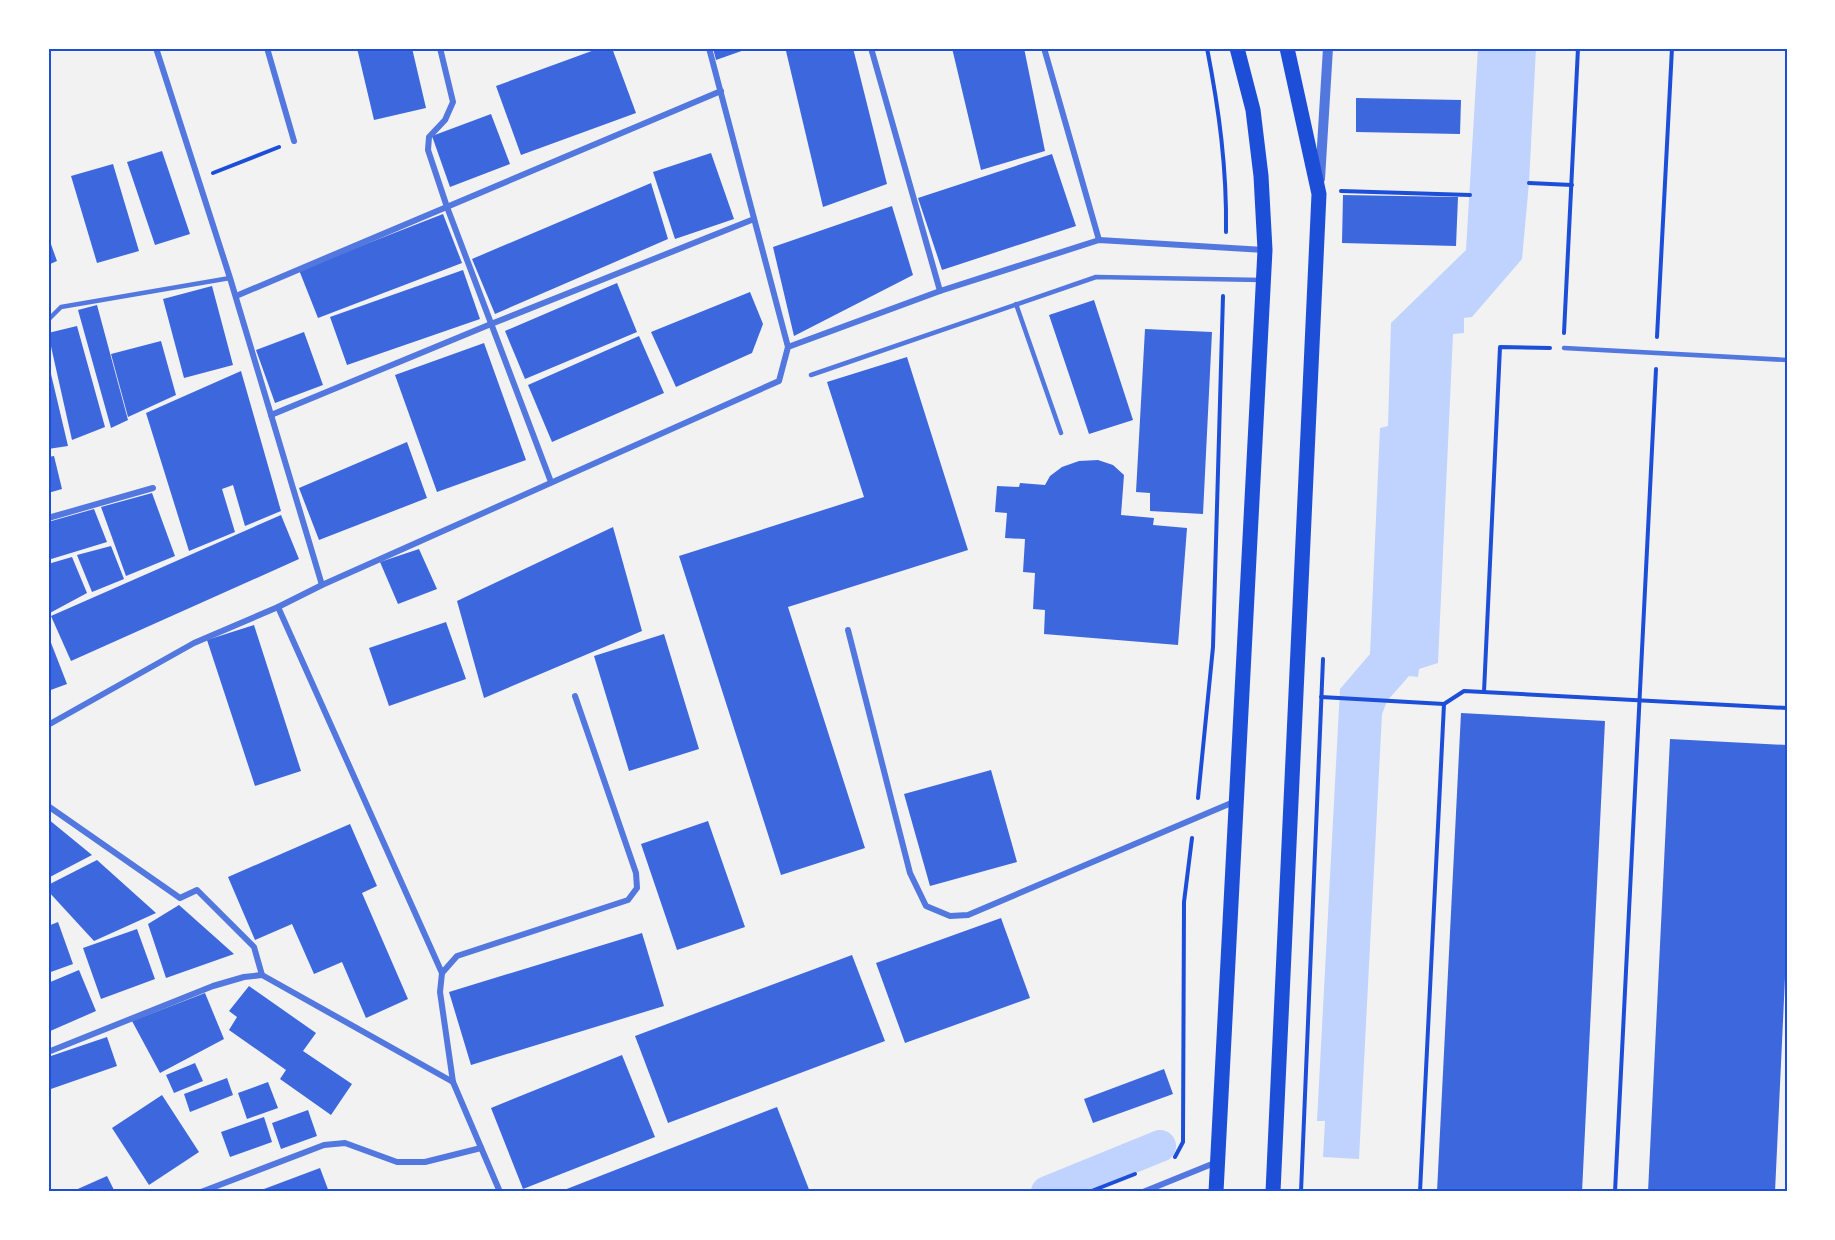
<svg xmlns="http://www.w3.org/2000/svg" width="1835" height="1240" viewBox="0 0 1835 1240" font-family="'Exo 2',sans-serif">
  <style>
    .water { fill: #bfd3fe }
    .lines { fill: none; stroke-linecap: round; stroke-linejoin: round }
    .canal { stroke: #bfd3fe; stroke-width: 32 }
    .building { fill: #3d67dc }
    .path { stroke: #1d4ed8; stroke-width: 4 }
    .service { stroke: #5277de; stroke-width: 4.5 }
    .minor { stroke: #5277de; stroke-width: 6 }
    .tertiary { stroke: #5277de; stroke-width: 10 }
    .primary { stroke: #1d4ed8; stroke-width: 15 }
    .neatline { fill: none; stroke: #1d4ed8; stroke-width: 2 }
  </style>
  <rect width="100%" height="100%" fill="#f2f2f2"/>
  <polygon class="water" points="1478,48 1536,48 1529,183 1522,259 1472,317 1464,318 1464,333 1453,334 1438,663 1419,669 1418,677 1409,676 1387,701 1382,714 1359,1159 1323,1157 1325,1121 1317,1121 1340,689 1370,654 1380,428 1388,426 1391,323 1466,250"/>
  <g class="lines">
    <polyline class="canal" points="1047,1192 1160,1146"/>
  </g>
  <g class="building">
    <polygon points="357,48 412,48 426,108 374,120"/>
    <polygon points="600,48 612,48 636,113 521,155 496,86"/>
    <polygon points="713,48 750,48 716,60"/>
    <polygon points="794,48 853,48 887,184 823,207 786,51"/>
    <polygon points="952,48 1024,48 1045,151 981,170"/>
    <polygon points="1356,98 1461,100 1460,134 1356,132"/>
    <polygon points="491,114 510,164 450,187 432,136"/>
    <polygon points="162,151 190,234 155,245 127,162"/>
    <polygon points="711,153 734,219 675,239 653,172"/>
    <polygon points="1052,154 1076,226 942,270 918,198"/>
    <polygon points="113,164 139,251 97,263 71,176"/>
    <polygon points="651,183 668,239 495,314 472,259"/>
    <polygon points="1343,195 1458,197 1456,246 1342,243"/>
    <polygon points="892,206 913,275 794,336 773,247"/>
    <polygon points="443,214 462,263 318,318 299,270"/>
    <polygon points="48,236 57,261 48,265"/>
    <polygon points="463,270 480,319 347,365 330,317"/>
    <polygon points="617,283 637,332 525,379 505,331"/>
    <polygon points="212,286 233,365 184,378 163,299"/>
    <polygon points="750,292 763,324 752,353 676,387 651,332"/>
    <polygon points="1094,300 1133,420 1089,434 1049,315"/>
    <polygon points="97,305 128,420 111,428 78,310"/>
    <polygon points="77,326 105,427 72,440 48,333"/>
    <polygon points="1145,329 1212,332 1203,514 1150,511 1150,493 1136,492"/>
    <polygon points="304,332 323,385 275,403 256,350"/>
    <polygon points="639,336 664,393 552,442 528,385"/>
    <polygon points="161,341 176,395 128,417 111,354"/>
    <polygon points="484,343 526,460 437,492 395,375"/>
    <polygon points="907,357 968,550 788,607 865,848 781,875 679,556 864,497 827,382"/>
    <polygon points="241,371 281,511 245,526 233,485 222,489 235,532 189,551 146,413"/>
    <polygon points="48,374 51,374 68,446 48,449"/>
    <polygon points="407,442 427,498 319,540 299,488"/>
    <polygon points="54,456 62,489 48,493 48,457"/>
    <polygon points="1098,460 1113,465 1124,475 1121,515 1154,518 1153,525 1187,528 1178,645 1044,634 1045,610 1033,609 1035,573 1023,572 1025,539 1005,538 1007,513 995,512 997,486 1019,487 1020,483 1045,485 1050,476 1062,467 1079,461"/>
    <polygon points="152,493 175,556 126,576 101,507"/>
    <polygon points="94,509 107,542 48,560 48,522"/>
    <polygon points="281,515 299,559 71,661 51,616"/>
    <polygon points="613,527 642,631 484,698 457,601"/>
    <polygon points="111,546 124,579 92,592 77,555"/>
    <polygon points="419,549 437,589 398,604 380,562"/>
    <polygon points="72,557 87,593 48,614 48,564"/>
    <polygon points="446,622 466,679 389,706 369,648"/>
    <polygon points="254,625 301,771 255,786 207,640"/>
    <polygon points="664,634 699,749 629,771 594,656"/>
    <polygon points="48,635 67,684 48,691"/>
    <polygon points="1461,713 1605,721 1582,1192 1437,1192"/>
    <polygon points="1670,739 1787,745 1787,935 1775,1192 1648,1192"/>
    <polygon points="991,770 1017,862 930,886 904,794"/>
    <polygon points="48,819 92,855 48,878"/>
    <polygon points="708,821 745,927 677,950 641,844"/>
    <polygon points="350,824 377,886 362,893 408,999 366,1018 342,962 314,974 292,924 255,940 228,877"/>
    <polygon points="97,860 156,913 94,941 48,891 48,885"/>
    <polygon points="179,905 234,954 166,978 148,924"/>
    <polygon points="1001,918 1030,998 905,1043 876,963"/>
    <polygon points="58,922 73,964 48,973 48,926"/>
    <polygon points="137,929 155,979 101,999 83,948"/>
    <polygon points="642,933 664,1006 471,1065 449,992"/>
    <polygon points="852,955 885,1041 668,1123 635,1036"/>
    <polygon points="79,970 96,1011 48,1032 48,983"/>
    <polygon points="249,986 316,1033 303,1051 352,1084 331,1115 280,1079 286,1070 229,1030 237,1017 229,1011"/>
    <polygon points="205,993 224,1039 160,1073 132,1021"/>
    <polygon points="107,1037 117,1066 48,1090 48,1057"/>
    <polygon points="622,1055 655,1137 523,1189 491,1108"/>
    <polygon points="195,1063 203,1081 174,1093 166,1075"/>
    <polygon points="1164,1069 1173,1094 1093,1123 1084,1099"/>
    <polygon points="227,1078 233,1095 190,1112 184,1094"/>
    <polygon points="268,1082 278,1108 247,1119 238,1093"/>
    <polygon points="162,1095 199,1152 149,1185 112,1128"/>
    <polygon points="777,1107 810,1192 559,1192"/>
    <polygon points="308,1110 317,1136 281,1149 272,1123"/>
    <polygon points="264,1117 272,1142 230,1157 221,1132"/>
    <polygon points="320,1168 329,1192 256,1192"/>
    <polygon points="107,1176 115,1192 71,1192"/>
  </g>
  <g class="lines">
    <g class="path">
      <path d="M1207,48C1219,110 1227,168 1226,232"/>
      <polyline points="213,173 279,147"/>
      <polyline points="1529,183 1572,185"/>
      <polyline points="1341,191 1470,195"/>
      <polyline points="1564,333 1578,48"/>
      <polyline points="1657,337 1672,48"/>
      <polyline points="1484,692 1500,347 1550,348"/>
      <polyline points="1321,697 1444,704 1464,691 1787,708"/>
      <polyline points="1198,798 1213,647 1223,296"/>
      <polyline points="1175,1157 1183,1142 1184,902 1192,838"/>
      <polyline points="1089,1192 1135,1174"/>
      <polyline points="1301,1192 1323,659"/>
      <polyline points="1420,1192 1444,704"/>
      <polyline points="1615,1192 1656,369"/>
    </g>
    <g class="service">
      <polyline points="1016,304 1061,433"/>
      <polyline points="48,320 61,307 230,278"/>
      <polyline points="1564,348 1787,360"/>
      <polyline points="811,375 1096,277 1262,280"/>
    </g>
    <g class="minor">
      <polyline points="156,48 230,278 322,585"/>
      <polyline points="267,48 294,141"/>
      <polyline points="440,48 453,102 445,120 429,137 428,150 447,207 551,482"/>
      <polyline points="709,48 788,347"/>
      <polyline points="871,48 940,291"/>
      <polyline points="1044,48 1099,240"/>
      <polyline points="236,296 721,91"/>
      <polyline points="271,415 491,324 754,219"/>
      <polyline points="48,518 153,488"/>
      <polyline points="278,607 442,973"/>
      <polyline points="848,630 910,873 926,906 950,916 968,915 1236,801"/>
      <polyline points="48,725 194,643 278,607 322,585 779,381 788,347 940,291 1099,240 1264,250"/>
      <polyline points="48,806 180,898 197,890 254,947 262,975"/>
      <polyline points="48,1052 213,986 244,977 262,975 453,1082 500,1192"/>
      <polyline points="453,1082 440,992 442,973 457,956 628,900 637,888 636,873 575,696"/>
      <polyline points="201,1192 324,1145 345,1143 397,1162 425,1162 481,1148"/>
      <polyline points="1143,1192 1217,1162"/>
    </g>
    <polyline class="tertiary" points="1320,179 1328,48"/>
    <g class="primary">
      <polyline points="1216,1192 1265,250 1261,176 1253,110 1237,48"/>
      <polyline points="1273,1192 1319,194 1287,48"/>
    </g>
  </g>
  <rect width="1835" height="1240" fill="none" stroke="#ffffff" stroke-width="99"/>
  <rect x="50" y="50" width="1736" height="1140" class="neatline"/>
</svg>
